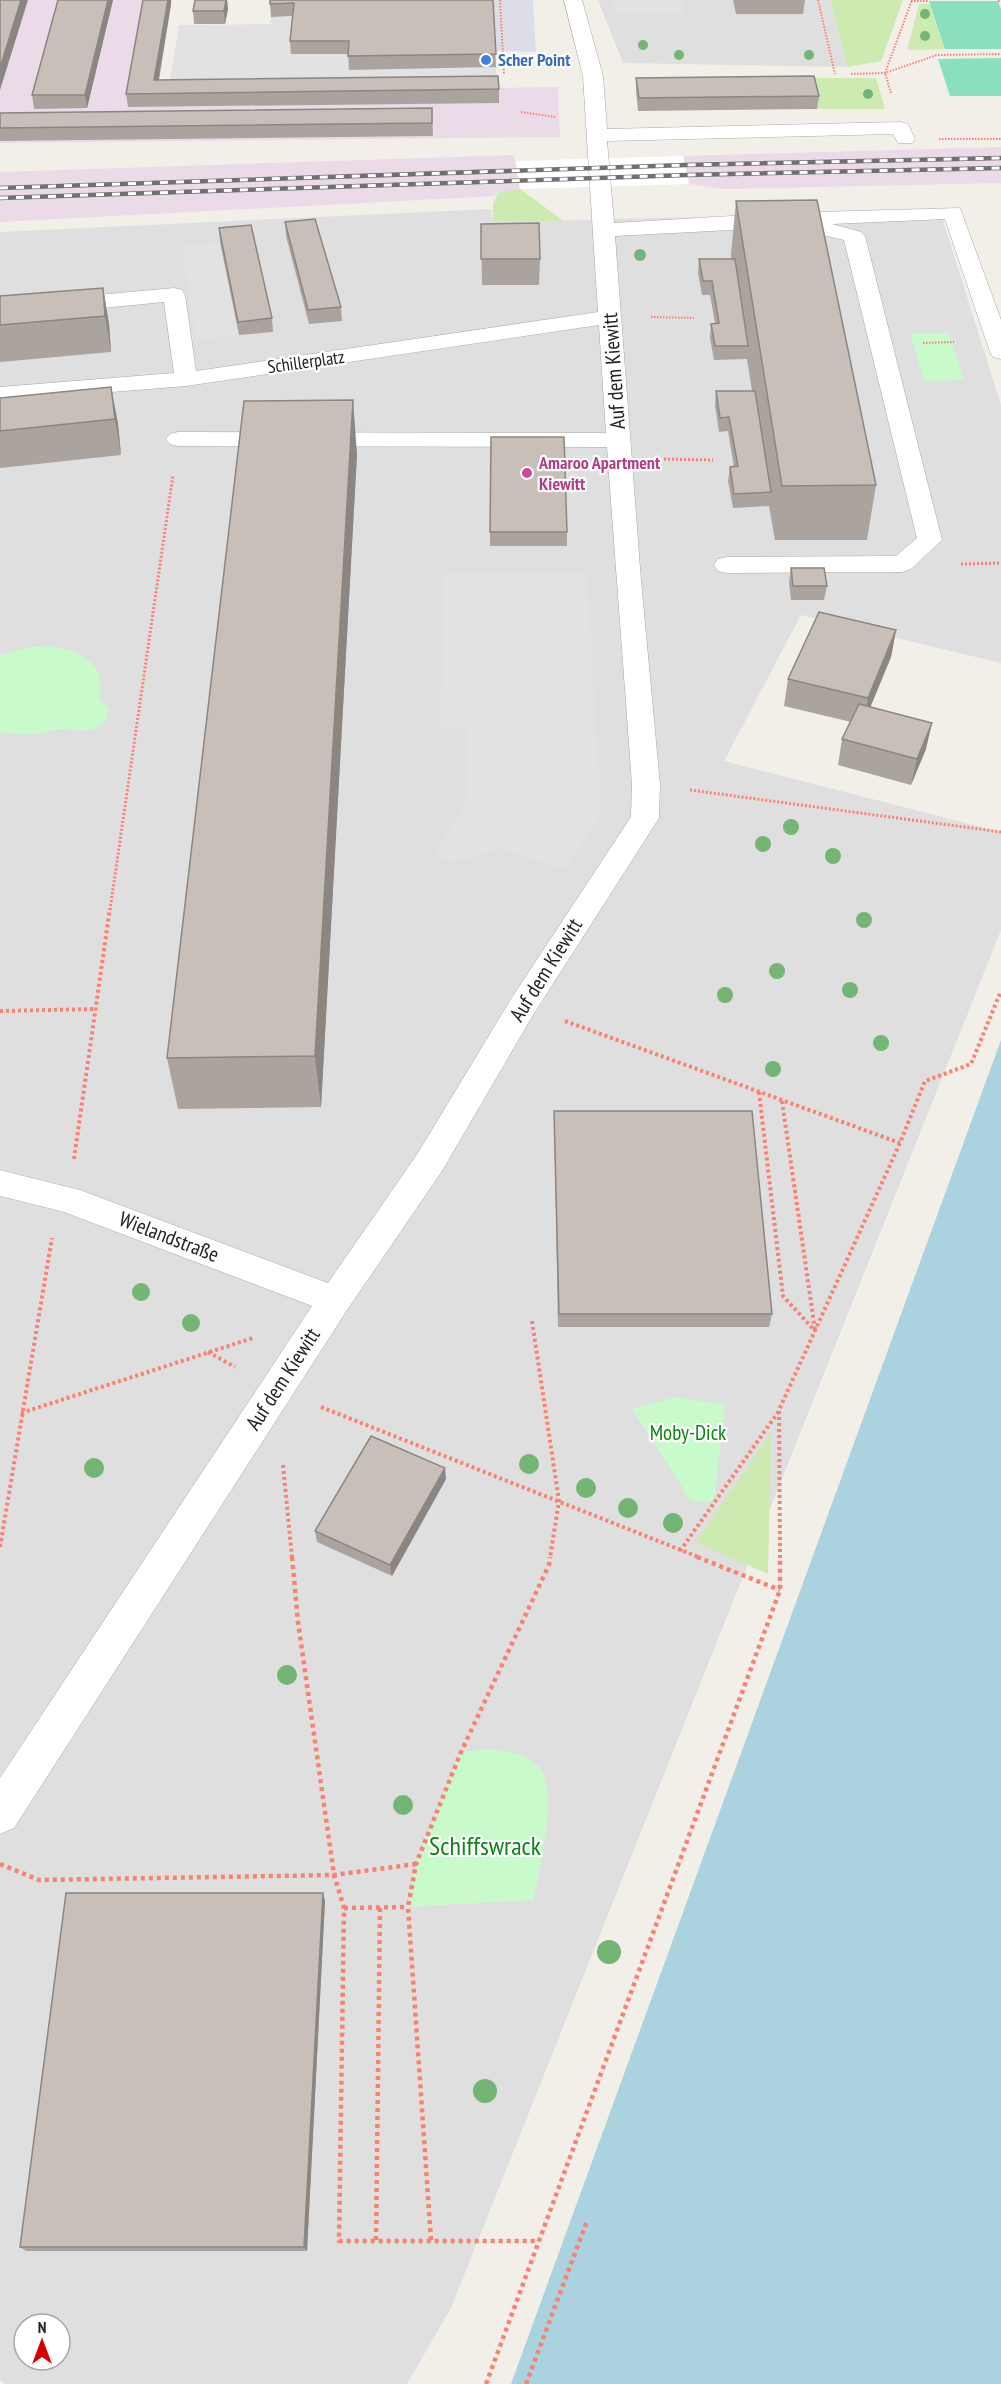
<svg xmlns="http://www.w3.org/2000/svg" width="1001" height="2384" viewBox="0 0 1001 2384" font-family="'PT Sans Narrow',sans-serif">
  <style>
    .residential { fill: #e0dfdf; fill-rule: evenodd }
    .industrial { fill: #ebdbe8 }
    .grass { fill: #cdebb0 }
    .park { fill: #c8facc }
    .pitch { fill: #88e0be }
    .parking { fill: #e2e2e2 }
    .plaza { fill: #dddde8 }
    .water { fill: #aad3df }
    .pier { fill: #fff }
    .lines { fill: none; stroke-linecap: round; stroke-linejoin: round }
    .minor-casing { stroke: #a9a9a9; stroke-width: 1 }
    .path-far3 { stroke: #fa8072; stroke-width: 2; stroke-dasharray: 1.5 1.5; stroke-linecap: butt }
    .path-far2 { stroke: #fa8072; stroke-width: 3; stroke-dasharray: 2 2; stroke-linecap: butt }
    .path-far1 { stroke: #fa8072; stroke-width: 4; stroke-dasharray: 3 3; stroke-linecap: butt }
    .path { stroke: #fa8072; stroke-width: 4.5; stroke-dasharray: 4 4; stroke-linecap: butt }
    .minor { fill: #fff; fill-rule: evenodd }
    .rail-casing { stroke: #707070; stroke-width: 4.5 }
    .rail { stroke: #fff; stroke-width: 3; stroke-dasharray: 8; stroke-linecap: butt }
    .tree { fill: #74b475 }
    .wall { fill: #aba49e }
    .shaded-wall { fill: #8b8681 }
    .building { fill: #c7bfb8; stroke: #8b8681; stroke-width: 1.5 }
    .shop-dot { fill: #3f7fe0; stroke: #fff; stroke-width: 2 }
    .hotel-dot { fill: #d1479c; stroke: #fff; stroke-width: 2 }
    .labels { text-anchor: middle; stroke-width: 4.5; stroke-linejoin: round; paint-order: stroke }
    .far-shop-label { font-size: 18px; font-weight: bold; fill: #366cbe; stroke: #fff; text-anchor: start }
    .far-street-label { font-size: 18px; fill: #222; stroke: #fff }
    .far-hotel-label { font-size: 18px; font-weight: bold; fill: #b23c85; stroke: #fff; text-anchor: start }
    .street-label { font-size: 21px; fill: #222; stroke: #fff }
    .park-label { font-size: 21px; fill: #0c8416; stroke: #fff }
    .near-park-label { font-size: 26px; fill: #0c8416; stroke: #fff }
  </style>
  <rect width="100%" height="100%" fill="#f2efe9"/>
  <g class="residential">
    <polygon points="598,0 830,0 848,67 623,63"/>
    <path d="M491,209L493,222L940,211L1001,405V663L801,615L724,761L1001,832V930L451,2308L407,2384H5L0,2380V232ZM24,2324H60V2360H24Z"/>
  </g>
  <g class="industrial">
    <polygon points="0,0 172,0 157,94 558,87 560,137 0,143"/>
    <polygon points="1001,147 1001,183 724,189 689,184 683,156"/>
    <polygon points="514,155 520,189 499,192 495,196 0,222 0,172"/>
  </g>
  <g class="grass">
    <polygon points="830,0 903,0 881,61 848,67"/>
    <polygon points="919,4 930,4 945,49 907,50"/>
    <polygon points="808,78 876,78 885,109 817,109"/>
    <polygon points="520,189 564,221 493,222 493,203 499,192"/>
    <polygon points="771,1433 768,1574 696,1542"/>
  </g>
  <g class="park">
    <polygon points="910,333 949,333 964,380 924,381"/>
    <path d="M50,646C82,652 107,662 99,699L108,708L107,719C93,735 80,730 62,729C57,729 49,732 43,733C29,736 14,734 0,732V655L29,647Z"/>
    <polygon points="676,1397 725,1405 714,1501 691,1501 632,1409"/>
    <path d="M491,1749C508,1752 531,1754 541,1770C558,1798 539,1868 534,1900L408,1907L416,1864L461,1752Z"/>
  </g>
  <g class="pitch">
    <polygon points="929,1 998,1 1001,9 1001,49 945,49"/>
    <polygon points="1001,58 1001,96 950,96 938,59"/>
  </g>
  <g class="parking">
    <polygon points="613,0 683,0 685,13 616,13"/>
    <polygon points="295,16 350,54 350,70 496,67 498,89 228,79 170,80 179,25 270,24 271,17"/>
    <polygon points="220,242 239,335 196,340 182,246"/>
    <polygon points="443,574 587,574 601,814 564,870 499,848 455,862 434,856 466,802 467,727 441,727"/>
  </g>
  <polygon class="plaza" points="492,0 533,0 536,52 495,51"/>
  <polygon class="water" points="1001,1040 1001,2384 511,2384"/>
  <polygon class="pier" points="683,156 689,184 520,189 516,161"/>
  <g class="lines">
    <defs>
      <polygon id="minor" points="564,0 582,0 603,76 607,129 901,122 908,124 915,139 912,143 898,143 893,134 607,141 614,223 783,213 960,208 1001,320 1001,359 993,357 990,352 945,219 832,224 861,232 865,236 942,540 911,569 902,572 727,573 718,571 714,565 718,559 727,557 896,556 917,538 844,240 789,227 615,236 641,581 660,784 659,818 533,1015 442,1171 347,1310 14,1828 0,1834 0,1778 312,1306 64,1212 0,1196 0,1170 80,1190 328,1283 418,1153 511,999 631,817 632,784 607,447 178,446 170,444 166,439 170,434 178,432 606,433 599,325 186,386 0,401 0,387 174,373 164,302 0,318 0,304 174,288 182,290 185,295 196,371 598,312 583,76"/>
    </defs>
    <use href="#minor" class="minor-casing"/>
    <g class="path-far3">
      <polyline points="500,0 504,75"/>
      <polyline points="818,0 835,74"/>
      <polyline points="911,1 929,1"/>
      <polyline points="998,1 1001,1"/>
      <polyline points="851,74 885,73 937,55 1001,54"/>
      <polyline points="891,93 885,73 912,0"/>
      <polyline points="521,112 556,117"/>
      <polyline points="939,139 1001,139"/>
      <polyline points="651,317 694,318"/>
      <polyline points="923,343 954,342"/>
    </g>
    <g class="path-far2">
      <polyline points="660,459 713,460"/>
      <polyline points="961,564 1001,563"/>
      <polyline points="690,790 1001,832"/>
      <polyline points="110,910 173,475"/>
    </g>
    <g class="path-far1">
      <polyline points="0,1011 96,1009"/>
      <polyline points="565,1021 900,1143"/>
      <polyline points="759,1092 783,1296 815,1331"/>
      <polyline points="782,1101 815,1330"/>
      <polyline points="74,1159 110,908"/>
      <polyline points="532,1321 559,1501 550,1558"/>
      <polyline points="208,1352 235,1367"/>
      <polyline points="321,1407 701,1558"/>
      <polyline points="21,1413 253,1338"/>
      <polyline points="283,1465 292,1558"/>
      <polyline points="0,1547 52,1238"/>
      <polyline points="680,1551 779,1411"/>
      <polyline points="780,1558 779,1410 900,1143 925,1081 971,1064 1001,991"/>
    </g>
    <g class="path">
      <polyline points="292,1557 298,1622 334,1875 344,1908 339,2241 539,2241"/>
      <polyline points="697,1557 780,1590"/>
      <polyline points="0,1864 39,1880 334,1875 416,1864"/>
      <polyline points="344,1908 408,1907"/>
      <polyline points="376,2240 380,1908"/>
      <polyline points="431,2240 408,1907 416,1864 461,1752 549,1565 550,1557"/>
      <polyline points="486,2384 780,1590 780,1557"/>
      <polyline points="526,2384 587,2221"/>
    </g>
    <use href="#minor" class="minor"/>
    <defs>
      <g id="rail">
        <polyline points="0,188 685,165 1001,158"/>
        <polyline points="0,198 687,175 1001,168"/>
      </g>
    </defs>
    <use href="#rail" class="rail-casing"/>
    <use href="#rail" class="rail"/>
  </g>
  <g class="tree">
    <circle cx="925" cy="14" r="5"/>
    <circle cx="925" cy="36" r="5"/>
    <circle cx="643" cy="45" r="5"/>
    <circle cx="679" cy="55" r="5"/>
    <circle cx="809" cy="55" r="5"/>
    <circle cx="868" cy="94" r="5"/>
    <circle cx="640" cy="255" r="6"/>
    <circle cx="791" cy="827" r="8"/>
    <circle cx="763" cy="844" r="8"/>
    <circle cx="833" cy="856" r="8"/>
    <circle cx="864" cy="920" r="8"/>
    <circle cx="777" cy="971" r="8"/>
    <circle cx="850" cy="990" r="8"/>
    <circle cx="725" cy="995" r="8"/>
    <circle cx="881" cy="1043" r="8"/>
    <circle cx="773" cy="1069" r="8"/>
    <circle cx="141" cy="1292" r="9"/>
    <circle cx="191" cy="1323" r="9"/>
    <circle cx="529" cy="1464" r="10"/>
    <circle cx="94" cy="1468" r="10"/>
    <circle cx="586" cy="1488" r="10"/>
    <circle cx="628" cy="1508" r="10"/>
    <circle cx="673" cy="1523" r="10"/>
    <circle cx="287" cy="1675" r="10"/>
    <circle cx="403" cy="1805" r="10"/>
    <circle cx="609" cy="1952" r="12"/>
    <circle cx="485" cy="2091" r="12"/>
  </g>
  <g class="wall">
    <polygon points="58,0 113,0 87,108 34,109 32,95"/>
    <polygon points="143,0 171,0 171,4 159,80 499,89 499,103 128,107 126,94"/>
    <polygon points="195,0 227,0 228,9 225,24 194,24 193,11"/>
    <polygon points="493,0 496,67 349,70 348,54 291,54 290,41 293,16 271,17 270,4"/>
    <polygon points="733,0 805,0 803,14 736,14"/>
    <polygon points="636,78 819,96 817,109 638,111 636,91"/>
    <polygon points="432,108 433,136 0,141 0,113"/>
    <polygon points="736,201 876,485 867,540 775,540 769,506 733,508 728,481 730,467 734,467 728,431 719,432 715,405 716,391 752,391 747,359 714,360 710,338 711,324 715,323 710,295 702,295 698,273 699,259 731,259 731,254"/>
    <polygon points="285,222 341,307 342,321 309,324 286,236"/>
    <polygon points="481,224 540,259 539,285 482,285"/>
    <polygon points="219,228 272,318 273,332 239,335 220,242"/>
    <polygon points="103,288 109,324 111,352 0,362 0,296"/>
    <polygon points="111,387 118,424 121,455 0,468 0,398"/>
    <polygon points="491,437 567,532 567,546 490,546"/>
    <polygon points="357,454 321,1107 178,1109 167,1058"/>
    <polygon points="791,568 827,586 824,600 791,600 789,582"/>
    <polygon points="896,630 891,657 870,707 926,749 911,785 838,765 842,739 851,722 784,706 788,679"/>
    <polygon points="554,1111 772,1314 769,1327 558,1327"/>
    <polygon points="446,1479 392,1576 317,1542 315,1531"/>
    <polygon points="325,1901 307,2251 26,2251 20,2247"/>
  </g>
  <g class="shaded-wall">
    <polygon points="21,0 28,0 0,90 0,68"/>
    <polygon points="108,0 113,0 87,108 85,95"/>
    <polygon points="168,0 171,0 171,4 156,94 154,80"/>
    <polygon points="226,0 227,0 228,9 225,24 224,11"/>
    <polygon points="103,288 109,324 111,352 105,316"/>
    <polygon points="111,387 118,424 121,455 115,419"/>
    <polygon points="353,400 357,454 321,1107 315,1056"/>
    <polygon points="896,630 891,657 863,725 868,698"/>
    <polygon points="932,723 926,749 911,785 917,759"/>
    <polygon points="445,1468 446,1479 392,1576 390,1565"/>
    <polygon points="323,1893 325,1901 307,2251 304,2247"/>
  </g>
  <g class="building">
    <polygon points="0,0 21,0 0,68"/>
    <polygon points="58,0 108,0 85,95 32,95"/>
    <polygon points="143,0 168,0 154,80 498,76 499,89 126,94"/>
    <polygon points="195,0 226,0 224,11 193,11"/>
    <polygon points="270,0 493,0 496,54 348,56 349,41 290,41 294,3 270,4"/>
    <polygon points="814,76 819,96 639,98 636,78"/>
    <polygon points="432,108 432,123 0,128 0,113"/>
    <polygon points="817,200 876,485 782,486 736,201"/>
    <polygon points="315,219 341,307 308,310 285,222"/>
    <polygon points="539,223 540,259 481,259 481,224"/>
    <polygon points="251,225 272,318 238,322 219,228"/>
    <polygon points="699,259 735,259 748,346 715,346 711,324 719,323 712,281 703,281"/>
    <polygon points="103,288 105,316 0,325 0,296"/>
    <polygon points="111,387 115,419 0,431 0,398"/>
    <polygon points="716,391 755,391 771,492 734,494 730,467 738,466 729,417 720,418"/>
    <polygon points="353,400 315,1056 167,1058 244,401"/>
    <polygon points="491,437 564,437 567,532 490,532"/>
    <polygon points="791,568 824,568 827,586 793,586"/>
    <polygon points="819,612 896,630 868,698 788,679"/>
    <polygon points="859,704 932,723 917,759 842,739"/>
    <polygon points="554,1111 752,1111 772,1314 559,1314"/>
    <polygon points="371,1436 445,1468 390,1565 315,1531"/>
    <polygon points="66,1893 323,1893 304,2247 20,2247"/>
  </g>
  <circle class="shop-dot" cx="486" cy="60" r="6"/>
  <circle class="hotel-dot" cx="527" cy="473" r="6"/>
  <g class="labels">
    <g class="far-shop-label">
      <text x="498" y="66">Scher Point</text>
    </g>
    <g class="far-street-label">
      <text transform="translate(306 362) rotate(-8)" y="6">Schillerplatz</text>
    </g>
    <g class="far-hotel-label">
      <text x="539" y="469">Amaroo Apartment<tspan x="539" dy="21">Kiewitt</tspan></text>
    </g>
    <g class="street-label">
      <text transform="translate(614 371) rotate(-94)" y="7">Auf dem Kiewitt</text>
      <text transform="translate(546 970) rotate(-58)" y="7">Auf dem Kiewitt</text>
      <text transform="translate(169 1237) rotate(21)" y="7">Wielandstraße</text>
      <text transform="translate(283 1379) rotate(-57)" y="7">Auf dem Kiewitt</text>
    </g>
    <g class="park-label">
      <text x="688" y="1440">Moby-Dick</text>
    </g>
    <g class="near-park-label">
      <text x="485" y="1855">Schiffswrack</text>
    </g>
  </g>
  <g transform="translate(42 2342)"><circle r="28" fill="#ffffff" stroke="#a7a7a7" stroke-width="1.5"/>
  <path d="M0-4.5L10 22L0 15L-10 22Z" fill="#d40000"/>
  <text y="-9" font-size="16" font-weight="bold" text-anchor="middle" fill="#222222">N</text>
  </g>
</svg>
